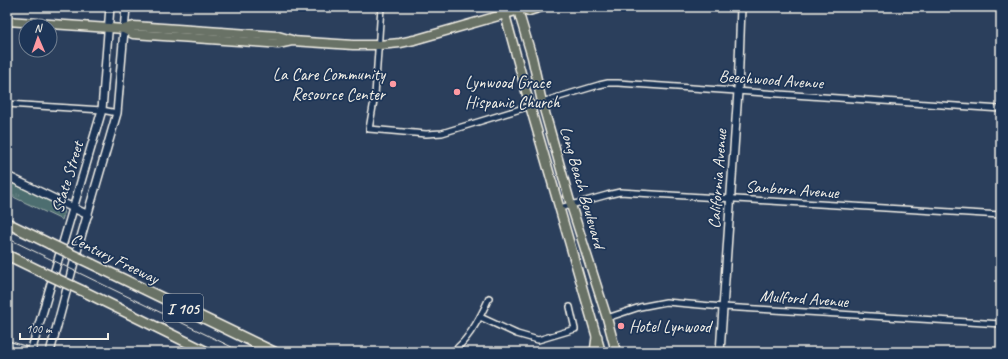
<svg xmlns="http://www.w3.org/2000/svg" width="1008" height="359" viewBox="0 0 1008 359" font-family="Caveat,sans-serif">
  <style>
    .grass { fill: url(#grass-tufts); stroke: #a0b0ac }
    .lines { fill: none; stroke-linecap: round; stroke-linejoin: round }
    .street-casing { stroke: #f4f1e8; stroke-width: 8 }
    .secondary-casing { stroke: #f4f1e8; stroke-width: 10 }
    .primary-casing { stroke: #f4f1e8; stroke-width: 11 }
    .highway-casing { stroke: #f4f1e8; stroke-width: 12 }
    .street { stroke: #1d3557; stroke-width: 5 }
    .secondary { stroke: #1d3557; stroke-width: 7 }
    .primary { stroke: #697266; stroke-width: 8 }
    .highway { stroke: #697266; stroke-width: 9 }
    .tram { stroke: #f4f1e8; stroke-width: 1 }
    .highway-bridge-casing { stroke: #f4f1e8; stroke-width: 12; stroke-linecap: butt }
    .highway-bridge { stroke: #697266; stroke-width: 9 }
    .poi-dot { fill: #ff9aa2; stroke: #1d3557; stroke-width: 1.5 }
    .labels { text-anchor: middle; stroke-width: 3.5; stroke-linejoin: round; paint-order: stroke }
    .shield { fill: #1d3557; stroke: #b4b9bc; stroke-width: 1 }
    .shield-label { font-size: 16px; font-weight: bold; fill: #f4f1e8 }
    .poi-label { font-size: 17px; fill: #f4f1e8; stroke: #1d3557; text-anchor: start }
    .street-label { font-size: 17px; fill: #f4f1e8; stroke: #1d3557 }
  </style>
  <defs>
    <pattern id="grass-tufts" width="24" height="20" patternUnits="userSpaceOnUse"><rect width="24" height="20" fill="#4d6e6f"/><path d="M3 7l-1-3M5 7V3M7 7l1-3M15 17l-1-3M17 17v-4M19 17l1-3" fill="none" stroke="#678384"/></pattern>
  </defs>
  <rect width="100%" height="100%" fill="#2b3f5c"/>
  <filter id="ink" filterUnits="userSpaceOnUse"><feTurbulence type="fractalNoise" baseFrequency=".025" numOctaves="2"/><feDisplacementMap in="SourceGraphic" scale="8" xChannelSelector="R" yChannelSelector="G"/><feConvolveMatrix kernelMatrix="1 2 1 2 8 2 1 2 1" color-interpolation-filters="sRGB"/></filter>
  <g filter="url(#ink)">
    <polygon class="grass" points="7,181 62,207 64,214 62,220 7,194"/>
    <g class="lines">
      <defs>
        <g id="street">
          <polyline points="381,7 375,95 369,129 426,134 442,133 530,106"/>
          <polyline points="542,102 599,85 608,83 618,83 1001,109"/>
          <polyline points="7,104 102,110 117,113"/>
          <polyline points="560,208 607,195 620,192 1001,215"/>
          <polyline points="480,317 517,334 538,340 575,329 570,307"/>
          <polyline points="607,318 640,307 666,302 723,307 1001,324"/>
          <polyline points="7,344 33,352"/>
          <path d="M452,352C468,341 481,316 489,298"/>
        </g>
        <g id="secondary">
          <polyline points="7,176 88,215"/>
          <polyline points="31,352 102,110 110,7"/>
          <polyline points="50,352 79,244 117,113 126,7"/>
          <polyline points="720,352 738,91 741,7"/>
        </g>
        <g id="primary">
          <polyline points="503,7 530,106 601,352"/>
          <polyline points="517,7 532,57 542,102 571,205 607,318 616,352"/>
          <polyline points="7,21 124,29 133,34 268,43 278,44 292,41 353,45 379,45 400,43 414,40 523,9 529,11 542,7"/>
          <polyline points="124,29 134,26 278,36 292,40"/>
        </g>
        <g id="highway">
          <polyline points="7,223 50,244"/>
          <polyline points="7,255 40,271"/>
          <polyline points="92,264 274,352"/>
          <polyline points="85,292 207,352"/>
          <polyline points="595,352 597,337"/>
        </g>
      </defs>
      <use href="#street" class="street-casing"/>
      <use href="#secondary" class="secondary-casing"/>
      <use href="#primary" class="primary-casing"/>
      <use href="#highway" class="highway-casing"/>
      <use href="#street" class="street"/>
      <use href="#secondary" class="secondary"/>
      <use href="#primary" class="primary"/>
      <use href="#highway" class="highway"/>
      <polyline class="tram" points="7,238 242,352"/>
      <defs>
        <g id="highway-bridge">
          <polyline points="50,244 92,264"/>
          <polyline points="40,271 85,292"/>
        </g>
      </defs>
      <use href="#highway-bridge" class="highway-bridge-casing"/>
      <use href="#highway-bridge" class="highway-bridge"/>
    </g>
  </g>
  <g class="poi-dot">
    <circle cx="393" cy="84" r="4"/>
    <circle cx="457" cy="92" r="4"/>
    <circle cx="621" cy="326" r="4"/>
  </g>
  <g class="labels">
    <rect class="shield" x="163" y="294" width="40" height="28" rx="3"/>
    <g class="shield-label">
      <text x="183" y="314">I 105</text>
    </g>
    <g class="poi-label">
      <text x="385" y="80" text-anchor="end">La Care Community<tspan x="385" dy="20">Resource Center</tspan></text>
      <text x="465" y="88">Lynwood Grace<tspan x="465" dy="20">Hispanic Church</tspan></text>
      <text x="629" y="332">Hotel Lynwood</text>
    </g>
    <g class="street-label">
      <text transform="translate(771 79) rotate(4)" y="6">Beechwood Avenue</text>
      <text transform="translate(67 177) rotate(-73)" y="6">State Street</text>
      <text transform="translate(717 179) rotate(-86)" y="6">California Avenue</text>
      <text transform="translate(583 187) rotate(74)" y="6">Long Beach Boulevard</text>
      <text transform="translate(792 189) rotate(4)" y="6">Sanborn Avenue</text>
      <text transform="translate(115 258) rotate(26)" y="6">Century Freeway</text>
      <text transform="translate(804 298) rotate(4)" y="6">Mulford Avenue</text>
    </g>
  </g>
  <rect width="1008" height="359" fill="none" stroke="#1d3557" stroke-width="24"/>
  <rect x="12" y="12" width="984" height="335" fill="none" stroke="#f4f1e8" stroke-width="1.5" filter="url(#ink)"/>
  <g transform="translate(38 38) rotate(358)"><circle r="19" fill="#1d3557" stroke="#738091"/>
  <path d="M0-3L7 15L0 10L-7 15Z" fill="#ff9aa2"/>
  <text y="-6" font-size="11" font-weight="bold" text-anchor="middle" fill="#f4f1e8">N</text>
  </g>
  <path d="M20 333v6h88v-6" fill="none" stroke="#f4f1e8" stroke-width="2"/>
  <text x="26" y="333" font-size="12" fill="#f4f1e8" stroke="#1d3557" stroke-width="3" paint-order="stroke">100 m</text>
</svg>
